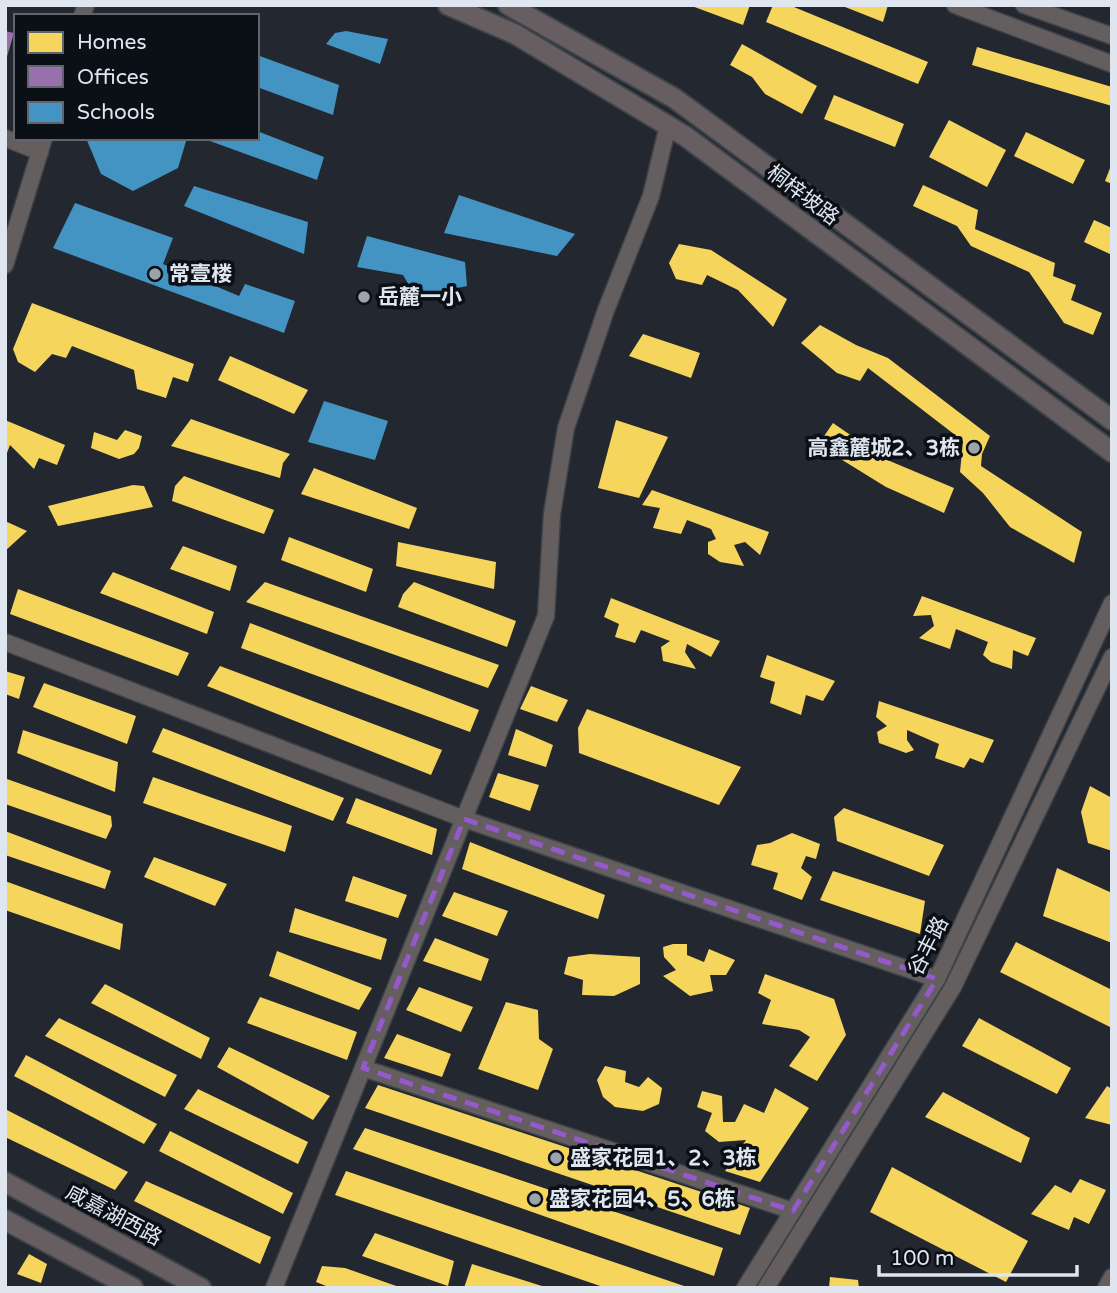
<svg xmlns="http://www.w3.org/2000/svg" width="1117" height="1293" viewBox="0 0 1117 1293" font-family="'Varela Round','Noto Sans SC',sans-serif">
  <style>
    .homes { fill: #f6d55c }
    .offices { fill: #9970ab }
    .schools { fill: #4393c3 }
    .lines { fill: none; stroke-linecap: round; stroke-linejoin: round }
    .minor-casing { stroke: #3e434a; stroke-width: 19 }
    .major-casing { stroke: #3e434a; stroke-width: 23 }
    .minor { stroke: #655e5e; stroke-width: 16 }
    .major { stroke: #665e60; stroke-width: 19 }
    .marked { fill: none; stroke: #945acb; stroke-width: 5; stroke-dasharray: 14 9; stroke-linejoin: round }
    .poi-dot { fill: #9da3ad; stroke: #0b0f16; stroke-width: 2.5 }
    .labels { text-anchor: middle; stroke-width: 7; stroke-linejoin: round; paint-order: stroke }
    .street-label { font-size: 21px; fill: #dfe6f0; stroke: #0b0f16 }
    .poi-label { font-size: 21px; font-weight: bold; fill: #dfe6f0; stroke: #0b0f16; text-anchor: start }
  </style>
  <rect width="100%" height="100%" fill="#232730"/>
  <g class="homes">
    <polygon points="689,5 750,5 743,25"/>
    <polygon points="773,5 789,5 928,62 918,84 766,22"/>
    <polygon points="840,5 888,5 883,22"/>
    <polygon points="742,44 817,86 802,114 765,94 752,77 730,65"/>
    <polygon points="977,47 1112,87 1112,106 972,65"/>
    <polygon points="834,95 904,124 895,147 824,119"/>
    <polygon points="949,120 1006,150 987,187 929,157"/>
    <polygon points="1026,132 1085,160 1073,184 1014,156"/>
    <polygon points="1112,163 1112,184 1105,181"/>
    <polygon points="923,185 978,210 975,229 1055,263 1053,276 1076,285 1071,300 1102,313 1093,335 1064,323 1029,272 971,246 957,226 913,206"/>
    <polygon points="1094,220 1112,228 1112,255 1084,242"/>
    <polygon points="679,244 711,250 787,299 773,327 738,290 707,275 702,285 676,279 669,263"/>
    <polygon points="32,303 194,364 188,382 173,377 166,398 137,389 134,370 72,346 66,358 52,354 35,372 18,362 13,349"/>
    <polygon points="820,325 856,345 888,358 990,436 982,454 981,466 1082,532 1074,563 1010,527 983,493 960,472 963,441 868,368 860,381 837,373 801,343"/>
    <polygon points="643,334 700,353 691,378 629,356"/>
    <polygon points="230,356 308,390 294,414 218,380"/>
    <polygon points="191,419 290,454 283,463 280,478 171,446"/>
    <polygon points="5,420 65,445 57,465 39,458 34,469 10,445 5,458"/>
    <polygon points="616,420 668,437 639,498 598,488"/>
    <polygon points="833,423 885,459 954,488 944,513 886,487 818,445"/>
    <polygon points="125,430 142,436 139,448 134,454 119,459 91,448 94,432 117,440"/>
    <polygon points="314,468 417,508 409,529 301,494"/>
    <polygon points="184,476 274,510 264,534 172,501 175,486"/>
    <polygon points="133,485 144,486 153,507 58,526 48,506"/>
    <polygon points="652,490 769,532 760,555 745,542 734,545 744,566 720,562 708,554 708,542 716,539 711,529 687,520 681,534 653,528 660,508 642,505"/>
    <polygon points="5,521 27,531 5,551"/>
    <polygon points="289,537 373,569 366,592 281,560"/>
    <polygon points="398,542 496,562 494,589 396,566"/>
    <polygon points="183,546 237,566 230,591 170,569"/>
    <polygon points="113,572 214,612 207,634 100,593"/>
    <polygon points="265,582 499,665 488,688 246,602"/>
    <polygon points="414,582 516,621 507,647 398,607 403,594"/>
    <polygon points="18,589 189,653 178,676 10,614"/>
    <polygon points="922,596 1036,638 1028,656 1013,650 1012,669 991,662 983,655 988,642 956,629 950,649 919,638 934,626 931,615 913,616"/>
    <polygon points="611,598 720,641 711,657 687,644 685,652 696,669 663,661 661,647 670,641 641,630 635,643 615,637 619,624 604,617"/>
    <polygon points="250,623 479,710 470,732 241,648"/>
    <polygon points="767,655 835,681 823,701 806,695 801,715 770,703 775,682 760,677"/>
    <polygon points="220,666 442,750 431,775 207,686"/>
    <polygon points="5,671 25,677 19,699 5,694"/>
    <polygon points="44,683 136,716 127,744 33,707"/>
    <polygon points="531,686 568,700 557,722 520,709"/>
    <polygon points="879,701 994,740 983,763 970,758 964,768 935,758 939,744 907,730 907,740 914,750 906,753 879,743 877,732 887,726 876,717"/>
    <polygon points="587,709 741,767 719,805 579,753 578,728"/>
    <polygon points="163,728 344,798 333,821 152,752"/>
    <polygon points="516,729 553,745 546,767 508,755"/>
    <polygon points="23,730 118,762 115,792 17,753"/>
    <polygon points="498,773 539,785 530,811 489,797"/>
    <polygon points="153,777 292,826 285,852 143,803"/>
    <polygon points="7,779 111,816 112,826 106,839 5,804"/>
    <polygon points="1090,786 1112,798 1112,851 1088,843 1081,812"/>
    <polygon points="356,798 437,829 432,855 346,823"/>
    <polygon points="844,808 944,845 929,876 837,841 834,817"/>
    <polygon points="5,831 111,871 105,889 5,855"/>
    <polygon points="792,833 820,844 816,859 806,856 801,868 812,877 802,900 773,889 778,873 751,865 757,845 770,843"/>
    <polygon points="470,842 605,895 598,919 462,869"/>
    <polygon points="154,857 227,884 215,906 144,877"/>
    <polygon points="1057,868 1112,893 1112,943 1043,916"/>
    <polygon points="833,871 925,901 920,934 820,900"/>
    <polygon points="353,876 407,895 398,918 345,901"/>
    <polygon points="5,881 123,924 120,950 5,910"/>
    <polygon points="454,892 508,911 497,936 442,916"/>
    <polygon points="295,908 387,939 381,960 289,932"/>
    <polygon points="435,938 489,959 481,981 423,961"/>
    <polygon points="1016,942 1112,990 1112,1028 1000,972"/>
    <polygon points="673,944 687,944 687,955 704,962 709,949 735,960 726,975 710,975 713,991 690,996 663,976 676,970 664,957 663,947"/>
    <polygon points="277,951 372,988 359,1010 269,976"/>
    <polygon points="590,954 640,957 640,984 614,996 582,995 583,980 564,974 568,957"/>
    <polygon points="765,974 834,999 846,1035 817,1081 789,1066 810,1037 799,1030 762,1024 771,1000 758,993"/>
    <polygon points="105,984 210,1038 201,1059 91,1003"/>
    <polygon points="419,987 473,1007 461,1032 406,1010"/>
    <polygon points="260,997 357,1032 347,1060 247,1023"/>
    <polygon points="506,1002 538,1010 539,1039 553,1049 538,1090 478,1069"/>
    <polygon points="59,1018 177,1075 165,1097 45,1036"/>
    <polygon points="979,1018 1071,1068 1057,1094 962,1046"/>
    <polygon points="397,1034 451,1054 442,1077 384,1058"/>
    <polygon points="229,1047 330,1096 313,1120 217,1067"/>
    <polygon points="26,1055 157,1124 144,1144 14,1076"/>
    <polygon points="605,1066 626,1071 625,1082 639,1087 648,1077 662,1088 659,1104 643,1111 615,1107 603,1097 597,1080"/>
    <polygon points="378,1085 750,1208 740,1235 365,1108"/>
    <polygon points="1107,1086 1112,1089 1112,1125 1085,1118"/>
    <polygon points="775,1088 809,1108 760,1182 725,1171 746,1140 719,1142 705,1131 712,1113 697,1107 702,1091 722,1096 723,1122 735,1122 744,1104 764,1113"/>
    <polygon points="198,1089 308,1142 298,1164 184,1109"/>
    <polygon points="943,1092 1030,1138 1021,1163 925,1117"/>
    <polygon points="5,1109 128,1172 115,1190 5,1137"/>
    <polygon points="365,1128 723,1248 714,1276 353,1149"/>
    <polygon points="170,1131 293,1193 283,1214 159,1151"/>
    <polygon points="892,1167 1028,1241 1006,1282 870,1212"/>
    <polygon points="346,1171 687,1287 686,1288 606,1288 335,1195"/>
    <polygon points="1080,1179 1106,1190 1089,1224 1074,1217 1069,1230 1031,1214 1055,1185 1071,1193"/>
    <polygon points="146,1181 271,1237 260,1264 134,1201"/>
    <polygon points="375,1233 454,1261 448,1286 362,1256"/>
    <polygon points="29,1254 47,1264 41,1283 17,1274"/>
    <polygon points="472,1264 545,1287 545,1288 464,1288"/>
    <polygon points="322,1266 345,1268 402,1288 331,1288 316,1282"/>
    <polygon points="830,1277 858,1280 859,1288 829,1288"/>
  </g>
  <polygon class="offices" points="5,31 14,33 6,60 5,59"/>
  <g class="schools">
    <polygon points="346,31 388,39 380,64 326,44 335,33"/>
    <polygon points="257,55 339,85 333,115 257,87"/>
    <polygon points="257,131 324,157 317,180 210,141 212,138 257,138"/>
    <polygon points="86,138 187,138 178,168 133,191 101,174"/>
    <polygon points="194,186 308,222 304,254 184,206"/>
    <polygon points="459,195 575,234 557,256 444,233"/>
    <polygon points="75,203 173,238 163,264 239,296 245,284 295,301 284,333 53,248"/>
    <polygon points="367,236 465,262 467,286 416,297 403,275 357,267"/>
    <polygon points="324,401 388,421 375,460 308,442"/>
  </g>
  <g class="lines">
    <defs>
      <g id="minor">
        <polyline points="955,5 1112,64"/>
        <polyline points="1024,5 1112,36"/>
        <polyline points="82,16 86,5"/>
        <polyline points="5,138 40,152"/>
        <polyline points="5,265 44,138"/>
        <polyline points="5,642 464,819 937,979"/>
        <polyline points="363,1068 793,1211"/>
        <polyline points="274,1288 546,616 552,514 566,428 606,310 651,196 668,125"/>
        <polyline points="745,1288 937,979 1112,603"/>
        <polyline points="766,1288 953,987 1112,657"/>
        <polyline points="1106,1288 1112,1277"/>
      </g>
      <g id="major">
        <polyline points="448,5 515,34 685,136 1112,452"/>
        <polyline points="508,5 674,98 1112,420"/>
        <polyline points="5,1182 201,1288"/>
        <polyline points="5,1220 133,1288"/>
      </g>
    </defs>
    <use href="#minor" class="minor-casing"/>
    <use href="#major" class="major-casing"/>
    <use href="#minor" class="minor"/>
    <use href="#major" class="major"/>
  </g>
  <path class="marked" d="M464,819L937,979L793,1211L363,1068Z"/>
  <g class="poi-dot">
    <circle cx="155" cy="274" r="7"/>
    <circle cx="364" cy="297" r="7"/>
    <circle cx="974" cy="448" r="7"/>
    <circle cx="556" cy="1158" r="7"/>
    <circle cx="535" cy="1199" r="7"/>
  </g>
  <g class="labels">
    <g class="street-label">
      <text transform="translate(803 195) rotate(37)" y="7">桐梓坡路</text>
      <text transform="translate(928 946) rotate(-63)" y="7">谷丰路</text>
      <text transform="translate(114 1215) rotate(28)" y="7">咸嘉湖西路</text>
    </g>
    <g class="poi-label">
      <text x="169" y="281">常壹楼</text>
      <text x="378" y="304">岳麓一小</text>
      <text x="960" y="455" text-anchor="end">高鑫麓城2、3栋</text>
      <text x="570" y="1165">盛家花园1、2、3栋</text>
      <text x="549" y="1206">盛家花园4、5、6栋</text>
    </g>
  </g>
  <rect width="1117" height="1293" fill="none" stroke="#dfe6f0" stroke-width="14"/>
  <rect x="14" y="14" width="245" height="126" fill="#0b0f16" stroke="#60656d" stroke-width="2"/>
  <rect x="28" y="32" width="35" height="21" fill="#f6d55c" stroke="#60656d" stroke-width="2"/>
  <text x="77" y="49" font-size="21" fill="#dfe6f0">Homes</text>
  <rect x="28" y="66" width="35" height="21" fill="#9970ab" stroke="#60656d" stroke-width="2"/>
  <text x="77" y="84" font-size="21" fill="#dfe6f0">Offices</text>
  <rect x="28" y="102" width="35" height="21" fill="#4393c3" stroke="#60656d" stroke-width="2"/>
  <text x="77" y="119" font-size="21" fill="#dfe6f0">Schools</text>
  <path d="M879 1265v10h198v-10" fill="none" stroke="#dfe6f0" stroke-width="3.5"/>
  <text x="890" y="1265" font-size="21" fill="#dfe6f0" stroke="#0b0f16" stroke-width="5" paint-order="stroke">100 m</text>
</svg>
